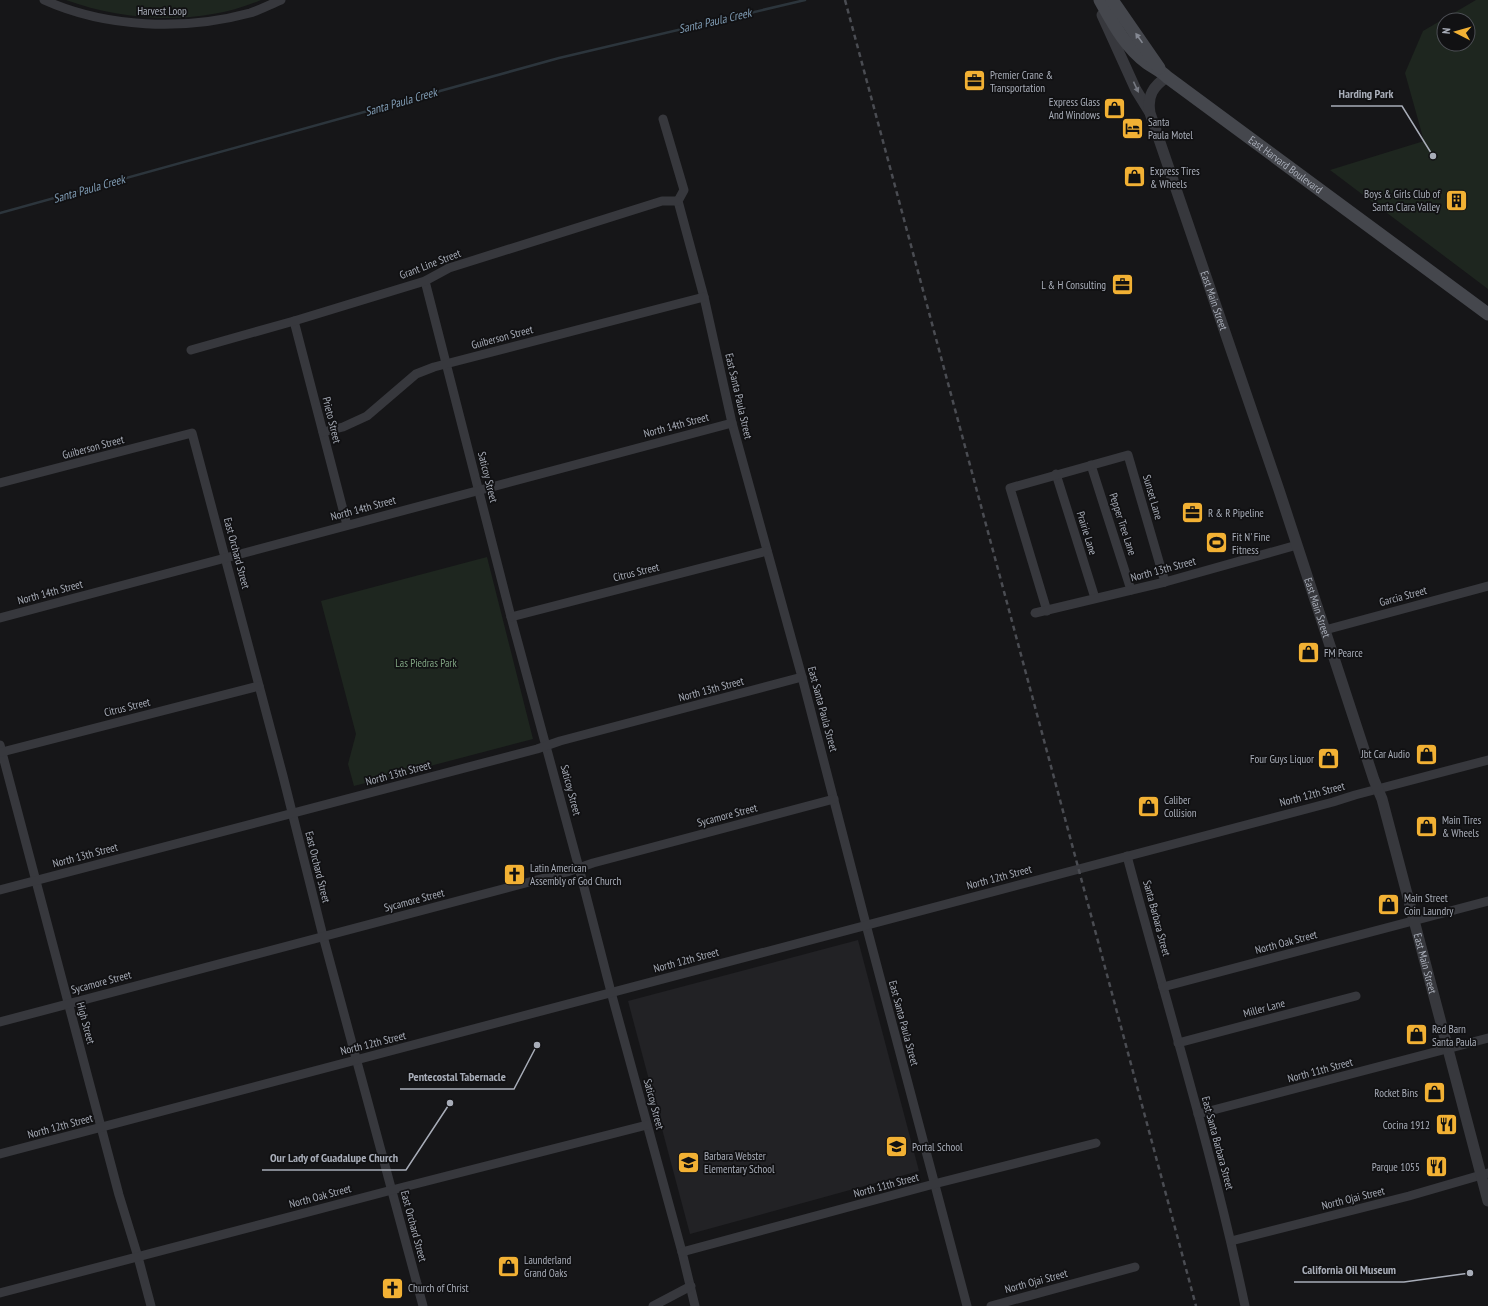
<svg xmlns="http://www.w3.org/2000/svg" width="1488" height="1306" viewBox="0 0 1488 1306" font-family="'PT Sans Narrow',sans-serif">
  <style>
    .built { fill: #222225 }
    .green { fill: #1e261f; fill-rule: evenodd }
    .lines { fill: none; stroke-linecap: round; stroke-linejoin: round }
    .stream { stroke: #2c353c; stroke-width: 2.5 }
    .minor { stroke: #37383d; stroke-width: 9 }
    .tertiary { stroke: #37383d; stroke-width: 11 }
    .secondary { stroke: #45474d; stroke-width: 13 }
    .rail { stroke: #4a4c52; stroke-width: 2.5; stroke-dasharray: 5 4; stroke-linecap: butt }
    .oneway { fill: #858993 }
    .oneway2 { fill: #757881 }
    .labels { text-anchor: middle; stroke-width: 3.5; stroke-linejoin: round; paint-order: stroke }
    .street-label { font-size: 11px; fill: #a8adb8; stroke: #111113 }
    .poi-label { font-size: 11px; fill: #a8adb8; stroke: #111113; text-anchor: start }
    .park-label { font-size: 11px; fill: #7fa381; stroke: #111113 }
    .water-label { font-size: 12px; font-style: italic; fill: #7f9bb3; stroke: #111113 }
    .leader { fill: none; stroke: #a8adb8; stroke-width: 1.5 }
    .callout-dot { fill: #a8adb8; stroke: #111113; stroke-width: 1.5 }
    .callout-label { font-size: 12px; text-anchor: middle; font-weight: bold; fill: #a8adb8; stroke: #111113; stroke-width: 3.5; stroke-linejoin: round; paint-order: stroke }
  </style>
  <rect width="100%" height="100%" fill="#161618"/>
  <polygon class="built" points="858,940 919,1171 690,1234 628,1001"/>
  <g class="green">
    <path d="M66,0H261C200,26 127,22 66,0Z"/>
    <path d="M1476,0H1488V289L1330,170L1424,141L1405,73L1423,31ZM1444,20H1468V44H1444Z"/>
    <polygon points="487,557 533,739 354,786 348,764 356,734 321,601"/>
  </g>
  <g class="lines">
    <polyline class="stream" points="0,213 559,58 805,0"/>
    <g class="minor">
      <path d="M44,0C106,28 184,31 250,13C260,10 271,4 281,0"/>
      <polyline points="663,119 684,190 678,201 704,297 732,423 802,677 869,936 967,1306"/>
      <polyline points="425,281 511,617 579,868 611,992 682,1252 695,1306"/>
      <polyline points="294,321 347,525"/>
      <polyline points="191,350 294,321 425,281 449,268 662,201 678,201"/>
      <polyline points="323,432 343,427 367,416 416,374 434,367 704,297"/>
      <polyline points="1091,465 1131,590"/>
      <polyline points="1056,474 1095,598"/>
      <polyline points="0,483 192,433 283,776 323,936 423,1306"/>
      <polyline points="1047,611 1010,488 1128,455 1165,582"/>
      <polyline points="1035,613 1165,582 1297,545"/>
      <polyline points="511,617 767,551"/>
      <polyline points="0,618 732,423"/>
      <polyline points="1325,630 1488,586"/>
      <polyline points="0,745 119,1195 138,1257 151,1306"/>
      <polyline points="2,752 259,686"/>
      <path d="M1127,856C1167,1006 1213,1154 1245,1306"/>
      <polyline points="0,890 537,749 560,741 802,677"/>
      <polyline points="1163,987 1488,901"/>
      <polyline points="0,1022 567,872 593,863 834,799"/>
      <polyline points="1178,1043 1356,996"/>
      <polyline points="1198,1114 1488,1038"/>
      <polyline points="0,1154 1333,802 1355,795 1488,760"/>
      <polyline points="1231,1241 1409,1196 1488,1173"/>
      <polyline points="682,1252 934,1184 1096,1143"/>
      <polyline points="0,1293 392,1190 647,1125"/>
      <polyline points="653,1306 691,1286"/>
      <polyline points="991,1306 1135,1267"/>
    </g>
    <g class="tertiary">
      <polyline points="1102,15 1136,90 1149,111"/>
      <path id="s1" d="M1167,77C1153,86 1147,96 1150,113L1279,490L1374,780L1382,799L1488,1201"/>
    </g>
    <g class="secondary">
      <path id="s2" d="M1100,0C1113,23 1125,47 1147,63C1154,68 1161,71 1167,77L1488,314"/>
      <polyline points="1112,0 1159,68"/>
    </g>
    <polyline class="rail" points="845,0 1196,1306"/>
  </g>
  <defs><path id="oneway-solid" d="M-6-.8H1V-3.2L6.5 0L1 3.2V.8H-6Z"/></defs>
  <use class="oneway" href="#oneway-solid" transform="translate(1139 38) rotate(-125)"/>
  <use class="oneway2" href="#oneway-solid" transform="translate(1136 87) rotate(65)"/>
  <defs>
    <symbol id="office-square" viewBox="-11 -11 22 22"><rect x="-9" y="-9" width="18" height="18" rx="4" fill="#f2b134" stroke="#111113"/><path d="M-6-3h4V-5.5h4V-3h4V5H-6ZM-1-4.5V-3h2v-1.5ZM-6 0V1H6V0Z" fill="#111"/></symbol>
    <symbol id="shop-square" viewBox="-11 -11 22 22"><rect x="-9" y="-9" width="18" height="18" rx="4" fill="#f2b134" stroke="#111113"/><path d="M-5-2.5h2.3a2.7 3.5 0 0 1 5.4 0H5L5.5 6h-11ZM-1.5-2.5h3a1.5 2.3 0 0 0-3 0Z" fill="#111"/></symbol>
    <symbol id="hotel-square" viewBox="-11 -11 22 22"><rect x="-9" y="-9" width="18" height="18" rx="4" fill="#f2b134" stroke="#111113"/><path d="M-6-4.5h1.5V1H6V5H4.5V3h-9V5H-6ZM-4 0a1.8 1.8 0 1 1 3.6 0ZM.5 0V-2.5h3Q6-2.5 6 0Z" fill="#111"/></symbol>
    <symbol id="building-square" viewBox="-11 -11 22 22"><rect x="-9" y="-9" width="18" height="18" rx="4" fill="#f2b134" stroke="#111113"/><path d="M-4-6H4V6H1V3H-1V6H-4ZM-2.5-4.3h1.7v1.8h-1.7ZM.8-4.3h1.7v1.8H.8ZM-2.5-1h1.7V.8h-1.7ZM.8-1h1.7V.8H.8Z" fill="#111"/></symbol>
    <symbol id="stadium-square" viewBox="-11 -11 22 22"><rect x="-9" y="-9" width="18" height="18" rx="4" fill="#f2b134" stroke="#111113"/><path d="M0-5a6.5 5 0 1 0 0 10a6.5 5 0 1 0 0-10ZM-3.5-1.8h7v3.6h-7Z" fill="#111"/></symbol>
    <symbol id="church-square" viewBox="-11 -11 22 22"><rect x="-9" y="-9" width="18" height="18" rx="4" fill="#f2b134" stroke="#111113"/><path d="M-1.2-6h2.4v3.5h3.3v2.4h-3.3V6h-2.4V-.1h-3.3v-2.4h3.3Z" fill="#111"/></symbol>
    <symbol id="restaurant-square" viewBox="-11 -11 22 22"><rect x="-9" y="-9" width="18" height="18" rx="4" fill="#f2b134" stroke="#111113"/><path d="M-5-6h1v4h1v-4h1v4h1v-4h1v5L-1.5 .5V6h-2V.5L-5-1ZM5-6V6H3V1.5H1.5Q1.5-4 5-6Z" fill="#111"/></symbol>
    <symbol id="school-square" viewBox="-11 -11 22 22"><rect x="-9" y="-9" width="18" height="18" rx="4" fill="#f2b134" stroke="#111113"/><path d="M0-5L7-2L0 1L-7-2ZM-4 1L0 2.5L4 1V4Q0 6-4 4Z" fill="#111"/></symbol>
  </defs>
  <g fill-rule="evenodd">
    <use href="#office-square" x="962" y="68" width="25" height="25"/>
    <use href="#shop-square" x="1102" y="96" width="25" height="25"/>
    <use href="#hotel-square" x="1120" y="116" width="25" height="25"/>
    <use href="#shop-square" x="1122" y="164" width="25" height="25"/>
    <use href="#building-square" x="1444" y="188" width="25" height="25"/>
    <use href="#office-square" x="1110" y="272" width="25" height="25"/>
    <use href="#office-square" x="1180" y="500" width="25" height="25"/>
    <use href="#stadium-square" x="1204" y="530" width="25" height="25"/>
    <use href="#shop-square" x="1296" y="640" width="25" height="25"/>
    <use href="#shop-square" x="1414" y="742" width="25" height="25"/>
    <use href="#shop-square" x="1316" y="746" width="25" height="25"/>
    <use href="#shop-square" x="1136" y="794" width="25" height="25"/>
    <use href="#shop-square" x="1414" y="814" width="25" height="25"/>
    <use href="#church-square" x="502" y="862" width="25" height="25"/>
    <use href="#shop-square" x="1376" y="892" width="25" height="25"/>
    <use href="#shop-square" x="1404" y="1022" width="25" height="25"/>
    <use href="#shop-square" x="1422" y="1080" width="25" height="25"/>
    <use href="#restaurant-square" x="1434" y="1112" width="25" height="25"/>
    <use href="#school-square" x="884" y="1134" width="25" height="25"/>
    <use href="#school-square" x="676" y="1150" width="25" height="25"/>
    <use href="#restaurant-square" x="1424" y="1154" width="25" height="25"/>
    <use href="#shop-square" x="496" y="1254" width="25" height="25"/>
    <use href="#church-square" x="380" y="1276" width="25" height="25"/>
  </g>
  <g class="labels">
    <g class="street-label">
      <text x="162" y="15">Harvest Loop</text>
      <text dy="4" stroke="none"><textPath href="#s2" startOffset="251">East Harvard Boulevard</textPath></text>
      <text transform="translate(430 264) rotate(-21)" y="4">Grant Line Street</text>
      <text dy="4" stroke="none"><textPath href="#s1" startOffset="241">East Main Street</textPath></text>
      <text transform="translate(502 337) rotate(-15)" y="4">Guiberson Street</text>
      <text transform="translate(739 396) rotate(77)" y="4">East Santa Paula Street</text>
      <text transform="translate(332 420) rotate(76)" y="4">Prieto Street</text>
      <text transform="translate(676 425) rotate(-15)" y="4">North 14th Street</text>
      <text transform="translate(93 447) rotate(-15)" y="4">Guiberson Street</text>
      <text transform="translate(488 477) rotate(76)" y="4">Saticoy Street</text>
      <text transform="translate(1153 497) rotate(74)" y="4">Sunset Lane</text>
      <text transform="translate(363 508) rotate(-15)" y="4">North 14th Street</text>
      <text transform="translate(1123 524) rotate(72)" y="4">Pepper Tree Lane</text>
      <text transform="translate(1087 533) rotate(73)" y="4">Prairie Lane</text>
      <text transform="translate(237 553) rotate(75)" y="4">East Orchard Street</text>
      <text transform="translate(1163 569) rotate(-15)" y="4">North 13th Street</text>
      <text transform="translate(636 572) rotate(-14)" y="4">Citrus Street</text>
      <text transform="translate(50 592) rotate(-15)" y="4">North 14th Street</text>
      <text transform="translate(1403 596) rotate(-15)" y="4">Garcia Street</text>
      <text dy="4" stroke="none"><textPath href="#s1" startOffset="565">East Main Street</textPath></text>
      <text transform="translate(711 689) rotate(-15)" y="4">North 13th Street</text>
      <text transform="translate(127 707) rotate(-14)" y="4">Citrus Street</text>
      <text transform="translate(823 709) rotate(75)" y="4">East Santa Paula Street</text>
      <text transform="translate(398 773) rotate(-15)" y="4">North 13th Street</text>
      <text transform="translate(571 790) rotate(75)" y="4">Saticoy Street</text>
      <text transform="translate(1312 794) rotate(-15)" y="4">North 12th Street</text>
      <text transform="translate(727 815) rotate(-15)" y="4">Sycamore Street</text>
      <text transform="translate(85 855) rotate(-15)" y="4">North 13th Street</text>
      <text transform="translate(318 867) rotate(76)" y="4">East Orchard Street</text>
      <text transform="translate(999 877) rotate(-15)" y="4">North 12th Street</text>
      <text transform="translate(414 900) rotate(-15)" y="4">Sycamore Street</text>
      <text transform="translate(1157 918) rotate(75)" y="4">Santa Barbara Street</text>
      <text transform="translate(1286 942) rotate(-15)" y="4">North Oak Street</text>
      <text transform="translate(686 960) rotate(-15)" y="4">North 12th Street</text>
      <text dy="4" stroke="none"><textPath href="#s1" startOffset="937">East Main Street</textPath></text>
      <text transform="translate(101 982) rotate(-15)" y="4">Sycamore Street</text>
      <text transform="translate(1264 1008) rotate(-15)" y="4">Miller Lane</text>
      <text transform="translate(86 1023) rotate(75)" y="4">High Street</text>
      <text transform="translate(904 1023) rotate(75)" y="4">East Santa Paula Street</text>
      <text transform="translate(373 1043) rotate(-14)" y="4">North 12th Street</text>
      <text transform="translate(1320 1070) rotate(-15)" y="4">North 11th Street</text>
      <text transform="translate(654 1104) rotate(75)" y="4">Saticoy Street</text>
      <text transform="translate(60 1126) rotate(-15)" y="4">North 12th Street</text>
      <text transform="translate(1218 1143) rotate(75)" y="4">East Santa Barbara Street</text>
      <text transform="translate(886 1185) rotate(-15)" y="4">North 11th Street</text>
      <text transform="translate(320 1196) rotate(-15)" y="4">North Oak Street</text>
      <text transform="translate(1353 1198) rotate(-14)" y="4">North Ojai Street</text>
      <text transform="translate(414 1226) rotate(75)" y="4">East Orchard Street</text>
      <text transform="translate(1036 1281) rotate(-15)" y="4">North Ojai Street</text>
    </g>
    <g class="poi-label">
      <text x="990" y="79">Premier Crane &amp;<tspan x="990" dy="13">Transportation</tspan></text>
      <text x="1100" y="106" text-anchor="end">Express Glass<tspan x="1100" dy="13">And Windows</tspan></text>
      <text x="1148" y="126">Santa<tspan x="1148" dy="13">Paula Motel</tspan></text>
      <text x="1150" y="175">Express Tires<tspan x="1150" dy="13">&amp; Wheels</tspan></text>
      <text x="1440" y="198" text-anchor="end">Boys &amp; Girls Club of<tspan x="1440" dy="13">Santa Clara Valley</tspan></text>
      <text x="1106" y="289" text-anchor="end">L &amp; H Consulting</text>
      <text x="1208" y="517">R &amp; R Pipeline</text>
      <text x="1232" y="541">Fit N' Fine<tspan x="1232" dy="13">Fitness</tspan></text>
      <text x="1324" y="657">FM Pearce</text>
      <text x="1410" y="758" text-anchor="end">Jbt Car Audio</text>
      <text x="1314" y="763" text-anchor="end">Four Guys Liquor</text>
      <text x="1164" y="804">Caliber<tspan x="1164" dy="13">Collision</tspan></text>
      <text x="1442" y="824">Main Tires<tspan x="1442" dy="13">&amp; Wheels</tspan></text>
      <text x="530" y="872">Latin American<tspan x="530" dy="13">Assembly of God Church</tspan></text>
      <text x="1404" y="902">Main Street<tspan x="1404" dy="13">Coin Laundry</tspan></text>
      <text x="1432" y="1033">Red Barn<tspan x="1432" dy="13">Santa Paula</tspan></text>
      <text x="1418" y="1097" text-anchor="end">Rocket Bins</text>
      <text x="1430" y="1129" text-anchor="end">Cocina 1912</text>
      <text x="912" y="1151">Portal School</text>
      <text x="704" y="1160">Barbara Webster<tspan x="704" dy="13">Elementary School</tspan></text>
      <text x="1420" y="1171" text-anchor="end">Parque 1055</text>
      <text x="524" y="1264">Launderland<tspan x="524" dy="13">Grand Oaks</tspan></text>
      <text x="408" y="1292">Church of Christ</text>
    </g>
    <g class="park-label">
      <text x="426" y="667">Las Piedras Park</text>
    </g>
    <g class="water-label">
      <text transform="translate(715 21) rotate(-13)" y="4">Santa Paula Creek</text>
      <text transform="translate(401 102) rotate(-16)" y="4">Santa Paula Creek</text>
      <text transform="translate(89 189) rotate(-16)" y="4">Santa Paula Creek</text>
    </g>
  </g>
  <path class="leader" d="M1433 156L1402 106H1331M537 1045L514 1089H400M450 1103L406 1170H262M1470 1273L1404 1282H1294"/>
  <g class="callout-dot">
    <circle cx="1433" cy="156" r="4"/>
    <circle cx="537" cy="1045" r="4"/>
    <circle cx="450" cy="1103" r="4"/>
    <circle cx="1470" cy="1273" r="4"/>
  </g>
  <g class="callout-label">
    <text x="1366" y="98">Harding Park</text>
    <text x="457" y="1081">Pentecostal Tabernacle</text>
    <text x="334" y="1162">Our Lady of Guadalupe Church</text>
    <text x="1349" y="1274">California Oil Museum</text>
  </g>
  <g transform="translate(1456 32) rotate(276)"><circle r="19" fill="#111113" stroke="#4d4f55"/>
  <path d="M0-3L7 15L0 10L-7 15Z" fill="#f2b134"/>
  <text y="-6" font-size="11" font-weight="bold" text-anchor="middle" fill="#a8adb8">N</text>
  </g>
</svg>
